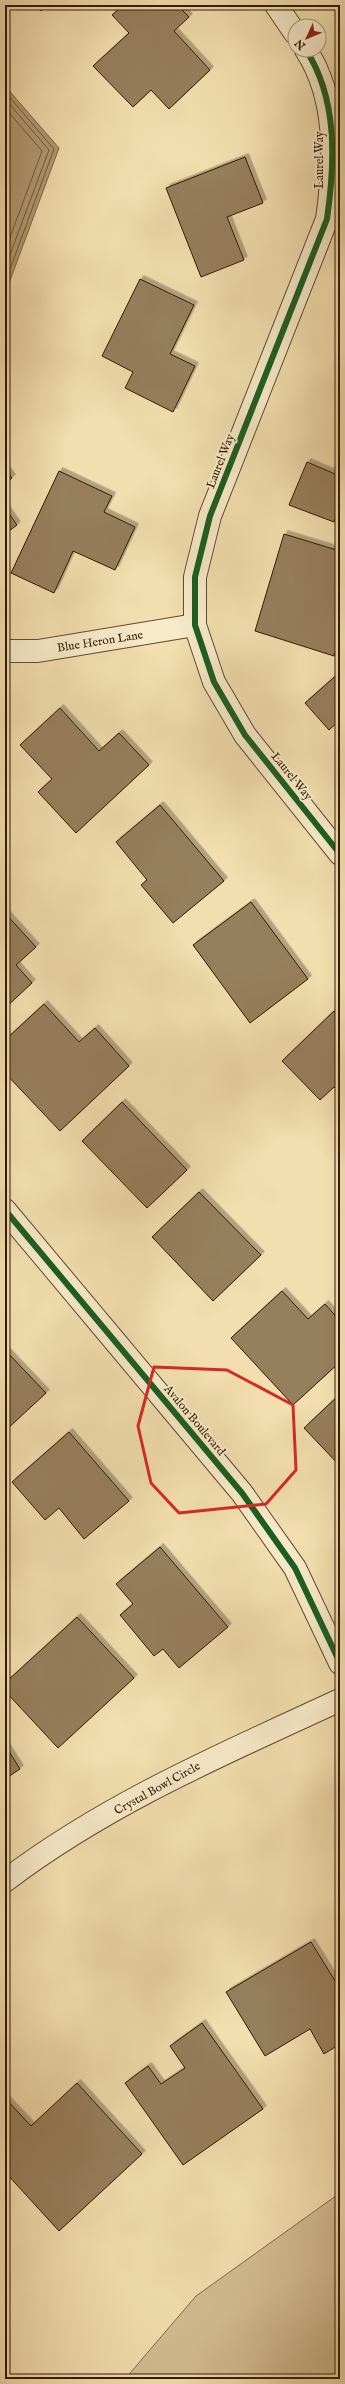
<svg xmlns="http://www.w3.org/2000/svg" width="345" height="2384" viewBox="0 0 345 2384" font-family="'IM FELL English',serif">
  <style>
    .green { fill: #d2bd91; stroke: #826b49 }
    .water { fill: #b19b73; stroke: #7f6745 }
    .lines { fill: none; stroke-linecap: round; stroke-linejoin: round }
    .shore { stroke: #725a3a; stroke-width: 1 }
    .building { fill: #967f5b; stroke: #331901; filter: url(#shadow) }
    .minor-casing { stroke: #634a2c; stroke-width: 24 }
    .minor { stroke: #f7eaca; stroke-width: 22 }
    .cycleway-casing { stroke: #f7eaca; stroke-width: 8 }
    .cycleway { stroke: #1b5e20; stroke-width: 6 }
    .marked { fill: none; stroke: #d62828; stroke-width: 3; stroke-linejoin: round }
    .labels { text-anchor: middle; stroke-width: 4; stroke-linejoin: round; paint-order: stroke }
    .street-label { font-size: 12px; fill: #331901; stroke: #f7eaca }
  </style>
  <defs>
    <filter id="shadow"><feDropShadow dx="3.5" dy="-3.5" stdDeviation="0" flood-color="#0004"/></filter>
  </defs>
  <rect width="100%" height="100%" fill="#f2deae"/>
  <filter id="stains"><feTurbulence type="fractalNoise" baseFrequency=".005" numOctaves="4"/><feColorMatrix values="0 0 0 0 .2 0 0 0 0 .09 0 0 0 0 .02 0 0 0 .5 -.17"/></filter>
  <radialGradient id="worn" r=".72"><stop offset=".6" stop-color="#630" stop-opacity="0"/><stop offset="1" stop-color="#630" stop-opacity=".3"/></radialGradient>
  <polygon class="green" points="340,2193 340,2379 125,2379 196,2296"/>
  <polygon class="water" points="5,86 59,148 5,294"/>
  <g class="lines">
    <g class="shore">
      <polyline points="5,92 54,149 5,283"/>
      <polyline points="5,99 49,150 5,268"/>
      <polyline points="5,108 42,151 5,251"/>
    </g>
  </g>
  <g class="building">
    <polygon points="36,5 47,5 41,11"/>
    <polygon points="71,5 81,5 76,10"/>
    <polygon points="123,5 177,5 189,17 174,31 210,70 169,109 151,90 133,107 93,66 129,33 112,15"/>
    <polygon points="245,157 263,203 227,217 244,260 201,277 166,188"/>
    <polygon points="140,279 194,305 170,354 195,366 173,412 125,388 133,372 102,356"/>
    <polygon points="307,462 340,476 340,507 334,522 289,505"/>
    <polygon points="5,468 12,478 5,483"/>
    <polygon points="59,471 112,496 104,512 135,527 115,570 73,551 54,593 11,573"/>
    <polygon points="5,508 17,525 5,534"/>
    <polygon points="284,534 340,551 340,636 334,656 255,631"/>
    <polygon points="340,672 340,720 329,730 305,703"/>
    <polygon points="60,708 99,751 119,733 149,765 76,833 38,792 52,779 20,745"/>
    <polygon points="160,805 224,881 173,923 141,885 147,880 116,842"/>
    <polygon points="251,902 308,979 250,1023 193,945"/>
    <polygon points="5,913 36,947 16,965 32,983 5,1008"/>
    <polygon points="44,1004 79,1042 95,1028 129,1066 60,1131 5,1073 5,1040"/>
    <polygon points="334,1011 340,1017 340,1093 334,1087 320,1100 282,1061"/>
    <polygon points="122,1102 187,1170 147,1208 82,1141"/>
    <polygon points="199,1192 261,1255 213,1301 152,1237"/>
    <polygon points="282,1291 308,1319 325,1304 340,1321 340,1362 293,1405 231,1338"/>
    <polygon points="5,1350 46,1393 5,1431"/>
    <polygon points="340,1394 340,1466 304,1428"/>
    <polygon points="69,1432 129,1501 84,1539 59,1508 45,1520 12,1482"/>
    <polygon points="160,1547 228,1627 179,1668 163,1649 154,1656 120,1615 133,1604 116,1584"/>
    <polygon points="77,1617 134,1678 58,1748 5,1691 5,1683"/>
    <polygon points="5,1745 20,1769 5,1779"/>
    <polygon points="311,1942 340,1989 340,2044 324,2054 310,2029 265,2056 226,1992"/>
    <polygon points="202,2023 263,2109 183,2165 125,2083 148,2066 161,2084 185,2068 170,2046"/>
    <polygon points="77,2083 142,2154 59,2231 5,2172 5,2098 31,2126"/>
  </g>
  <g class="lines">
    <defs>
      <g id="minor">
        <polyline points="276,5 295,33"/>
        <path d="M306,50C338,99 335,163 327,219L210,516L195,577V625L214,682L245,735L340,854"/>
        <polyline points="5,651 38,651 195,625"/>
        <polyline points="5,1210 242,1493 295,1568 340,1663"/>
        <path d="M5,1881C106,1804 225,1753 340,1700"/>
      </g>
    </defs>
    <use href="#minor" class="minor-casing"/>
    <use href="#minor" class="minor"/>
    <defs>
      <g id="cycleway">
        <path d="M306,50C338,99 335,163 327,219L210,516L195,577V625L214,682L245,735L340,854"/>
        <polyline points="5,1210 242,1493 295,1568 340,1663"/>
      </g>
    </defs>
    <use href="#cycleway" class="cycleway-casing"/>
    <use href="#cycleway" class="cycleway"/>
  </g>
  <path class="marked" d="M154,1367L227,1370L293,1405L296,1470L266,1504L179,1513L151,1483L138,1426Z"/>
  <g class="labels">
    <g class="street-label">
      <text transform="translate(319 160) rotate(-90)" y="4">Laurel Way</text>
      <text transform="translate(220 461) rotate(-69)" y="4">Laurel Way</text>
      <text transform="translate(100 641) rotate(-9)" y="4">Blue Heron Lane</text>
      <text transform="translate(292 776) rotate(51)" y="4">Laurel Way</text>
      <text transform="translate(195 1420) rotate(50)" y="4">Avalon Boulevard</text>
      <text transform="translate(157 1788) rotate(-29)" y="4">Crystal Bowl Circle</text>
    </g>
  </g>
  <rect width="345" height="2384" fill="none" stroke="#f2deae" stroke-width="20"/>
  <rect x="6" y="6" width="333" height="2372" fill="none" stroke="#331901" stroke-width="2"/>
  <rect x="10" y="10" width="325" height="2364" fill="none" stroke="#331901"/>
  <g transform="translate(307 38) rotate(226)"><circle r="19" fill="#f7eaca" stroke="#a9967a"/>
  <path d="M0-3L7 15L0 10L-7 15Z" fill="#8f2418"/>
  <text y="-6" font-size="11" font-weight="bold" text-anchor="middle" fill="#331901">N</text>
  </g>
  <rect width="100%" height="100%" filter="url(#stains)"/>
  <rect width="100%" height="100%" fill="url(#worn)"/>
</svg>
